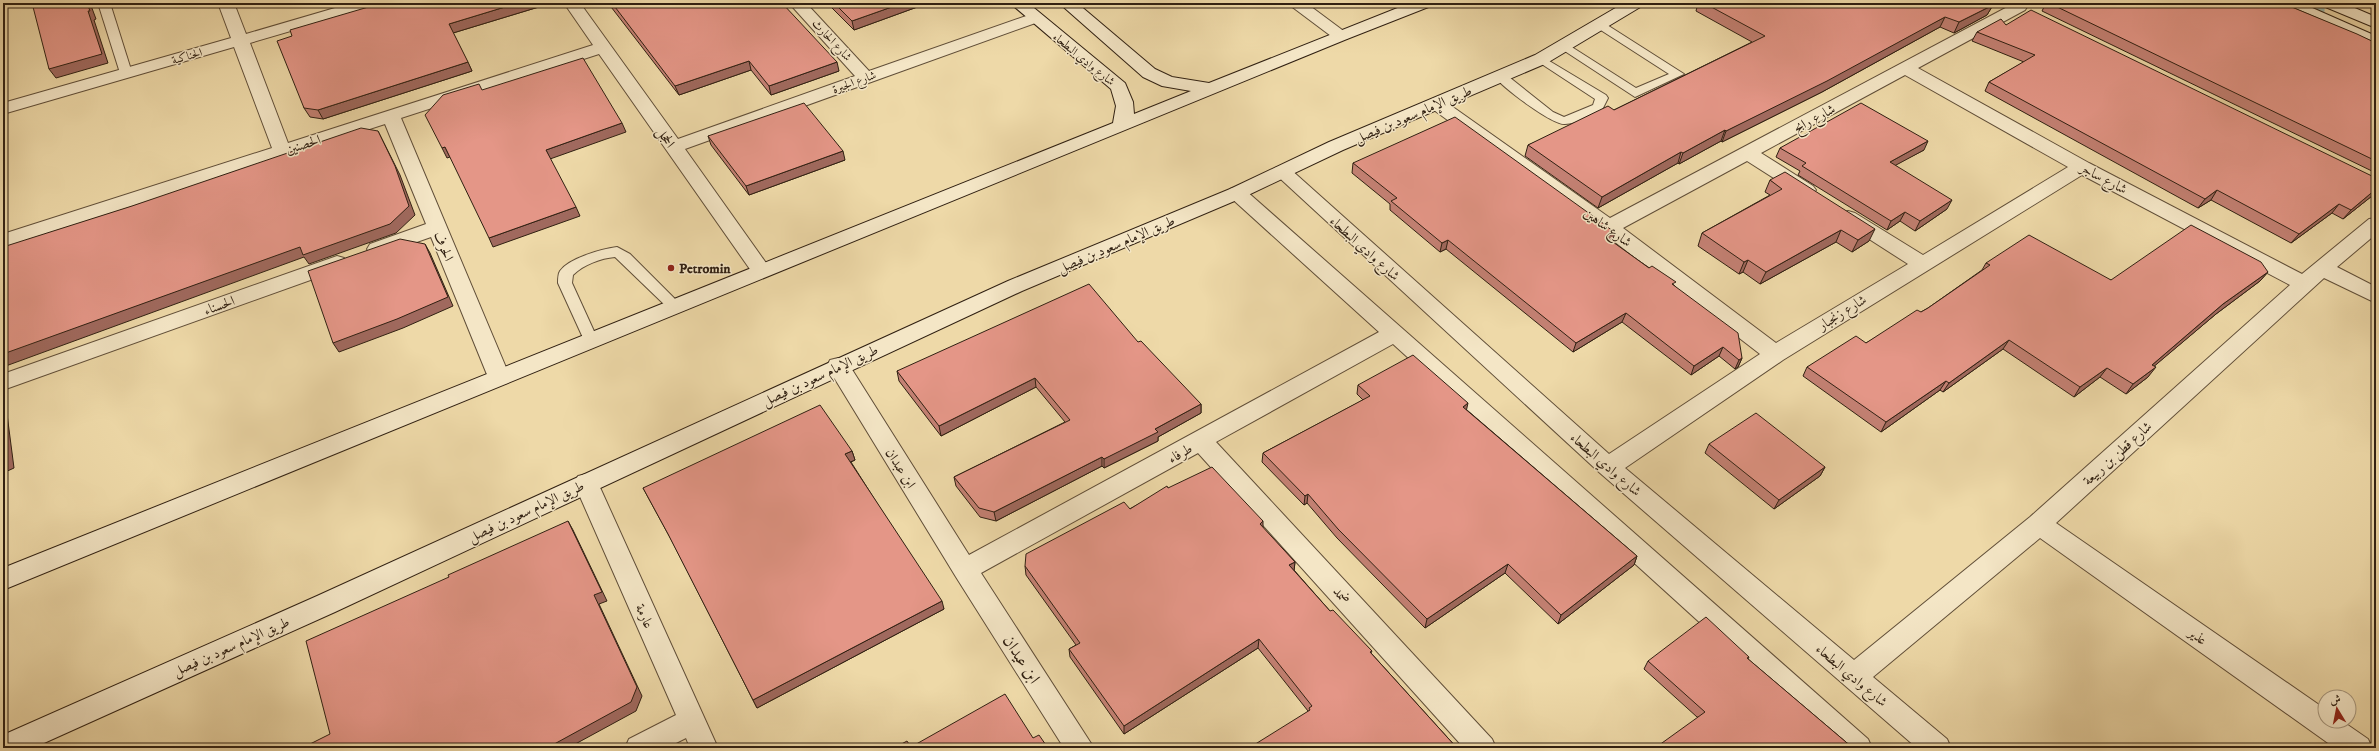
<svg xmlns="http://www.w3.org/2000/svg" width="2379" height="751" viewBox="0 0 2379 751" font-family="'IM FELL DW Pica',Amiri,serif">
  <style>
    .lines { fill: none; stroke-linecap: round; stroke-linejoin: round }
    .river { fill: #9ab9ad; fill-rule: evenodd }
    .lane-casing { stroke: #604e38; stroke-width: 2 }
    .street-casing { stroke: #604e38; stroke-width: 2 }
    .secondary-casing { stroke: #302012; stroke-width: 2 }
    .lane { fill: #f4e6c6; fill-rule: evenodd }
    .street { fill: #f4e6c6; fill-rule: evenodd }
    .secondary { fill: #f4e6c6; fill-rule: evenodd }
    .wall { fill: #c48174; stroke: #302012 }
    .shaded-wall { fill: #a0695e; stroke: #302012 }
    .building { fill: #e49687; stroke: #302012 }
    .poi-dot { fill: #8f2418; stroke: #f4e6c6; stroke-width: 1.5 }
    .labels { text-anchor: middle; stroke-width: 3; stroke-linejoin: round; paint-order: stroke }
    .far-street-label { font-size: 12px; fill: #302012; stroke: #f4e6c6 }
    .street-label { font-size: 14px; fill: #302012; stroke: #f4e6c6 }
    .poi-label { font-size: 14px; font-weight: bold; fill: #302012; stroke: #f4e6c6; text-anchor: start }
    .near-street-label { font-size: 17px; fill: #302012; stroke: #f4e6c6 }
  </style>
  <rect width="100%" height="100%" fill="#eed9a8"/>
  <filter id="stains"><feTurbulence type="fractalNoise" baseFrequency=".005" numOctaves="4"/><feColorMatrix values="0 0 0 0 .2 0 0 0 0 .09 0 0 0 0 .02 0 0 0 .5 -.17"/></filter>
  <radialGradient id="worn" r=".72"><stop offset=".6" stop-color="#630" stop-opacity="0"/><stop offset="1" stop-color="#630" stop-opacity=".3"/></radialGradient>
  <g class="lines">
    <polygon class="river" points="2291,3 2325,3 2323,37 2376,124 2376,154 2363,151 2350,141 2289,37"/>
    <defs>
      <g id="lane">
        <polygon points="98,3 110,3 132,73 130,76 122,76 120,73"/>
        <polygon points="1600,22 1604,23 1684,74 1635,97 1557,46 1563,43 1567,44 1636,88 1669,74 1596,27 1594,25"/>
        <path d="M1541,56L1606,95L1608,98L1602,110C1591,114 1577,124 1565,124C1552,125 1502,87 1494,76L1496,73H1504L1553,112L1564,117L1593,105L1595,99L1537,61L1535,59Z"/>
        <path d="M617,247L630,254L681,305L679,309H669L615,257C601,258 583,265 573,275L572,283L598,340L596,344H586L584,340L558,283C558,279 558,274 560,271C569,258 602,249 617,247Z"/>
      </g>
      <g id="street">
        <polygon points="218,3 234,3 246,34 352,3 378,3 376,6 250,43 288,143 593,45 564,3 580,3 678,139 855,76 789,3 806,3 869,71 1029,15 1041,15 1043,18 1041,21 685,149 771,270 768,275 761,277 754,275 599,54 401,118 510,377 507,383 499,385 491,383 488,377 431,237 377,256 370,254 367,249 370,244 426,224 385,124 3,248 3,234 272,148 234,47 3,114 3,103 231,38"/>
        <polygon points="1287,3 1306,3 1349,35 1347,39 1335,39"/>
        <path d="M2013,4L2023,3L2027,7L2025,10L1918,68L2089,163L2302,274L2369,219L2376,218V234L2337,267L2376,287V303L2324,278L2056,523L2325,709V721H2342L2368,739L2372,748H2335L2040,538L1873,677L1947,739L1951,748H1917L1600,473L1273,172L1275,168L1282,166L1289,168L1609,454L1760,354L1602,232L1431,108L1428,104L1431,100H1443L1610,218ZM1905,75L2068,167L1923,255L1855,213L1848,211L1841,213L1838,217L1841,221L1908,264L1776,343L1623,228L1747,161L1799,194L1806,196L1813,194L1816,190L1813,186L1761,153ZM2082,175L2290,285L2030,517L1854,660L1625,468L1783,360Z"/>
        <polygon points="1237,187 1244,189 1868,739 1872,748 1838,748 1393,344 1216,442 1492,739 1496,748 1464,748 1198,453 981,573 1094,748 1064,748 956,577 827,366 830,360 838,358 846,360 969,555 1379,332 1230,197 1227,193 1230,189"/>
        <polygon points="337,256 344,258 347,263 344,268 3,390 3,374"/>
        <polygon points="586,474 594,476 598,483 718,748 690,748 686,738 666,748 625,748 629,739 676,715 574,483 578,476"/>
      </g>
      <g id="secondary">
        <polygon points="1010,3 1028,3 1125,83 1133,102 1134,114 1191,91 1162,86 1143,77 1059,3 1077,3 1155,69 1172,77 1209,83 1410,3 1433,3 1431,6 1347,39 3,590 3,568 1113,123 1116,106 1111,89"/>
        <polygon points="1624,3 1644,3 1642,6 1547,63 1343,150 1244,197 1022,291 335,612 33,748 3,748 3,735 317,596 1008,281 1230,189 1329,142 1535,55"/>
        <polygon points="2279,3 2301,3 2376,36 2376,47 2281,6"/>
        <polygon points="2321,3 2343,3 2376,17 2376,28 2323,6"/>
      </g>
    </defs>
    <use href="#lane" class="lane-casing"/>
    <use href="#street" class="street-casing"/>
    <use href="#secondary" class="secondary-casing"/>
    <use href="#lane" class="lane"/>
    <use href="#street" class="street"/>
    <use href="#secondary" class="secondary"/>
  </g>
  <g class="wall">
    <polygon points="382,3 541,3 542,6 453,33 472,71 323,119 310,117 304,108 292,36"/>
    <polygon points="608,3 782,3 839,71 771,95 751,70 679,95"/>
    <polygon points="827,3 920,3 920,6 854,30"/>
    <polygon points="1698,3 1992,3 1993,5 1987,15 1954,33 1940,27 1822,92 1722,142 1721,141 1679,164 1678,163 1598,208 1525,156 1528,145 1614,110 1752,42 1696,11"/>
    <polygon points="2046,3 2282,3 2376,43 2376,173 2042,11"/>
    <polygon points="2006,25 2376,178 2376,191 2372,196 2343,219 2332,213 2291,243 2211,200 2198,208 1985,91 1989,82 2024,62 1972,41 1977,32"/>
    <polygon points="708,136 845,160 749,195 711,145"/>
    <polygon points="1780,148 1924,150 1895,165 1947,209 1915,231 1900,221 1887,230 1798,175 1800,171 1776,157"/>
    <polygon points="1353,163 1612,242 1674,285 1742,358 1738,367 1735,369 1719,356 1691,375 1622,322 1573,352 1446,249 1440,252 1390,210 1390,204 1352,173"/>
    <polygon points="1770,180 1869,241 1852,252 1836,242 1760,284 1743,272 1739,274 1698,246 1702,233 1770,195 1765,192"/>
    <polygon points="1986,263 2111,280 2268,272 2260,281 2216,314 2154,366 2148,377 2126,394 2100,377 2074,397 2003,349 1943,392 1940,390 1881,432 1803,376 1807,367 1866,343 1928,308 1982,270"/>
    <polygon points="1138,342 1201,404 1201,413 1158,437 1158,441 1104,468 1102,466 996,521 980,517 956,486 954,477 1065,422 1036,387 941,436 899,381 897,371"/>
    <polygon points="1358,385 1467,410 1637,556 1634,565 1558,624 1505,573 1425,628 1337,538 1307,503 1304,505 1262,462 1263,453 1363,400 1357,394"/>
    <polygon points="1709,444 1825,467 1820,476 1774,509 1705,453"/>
    <polygon points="852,451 855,460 851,462 944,609 757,708 673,543 643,488"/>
    <polygon points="1168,488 1263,528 1295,562 1294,570 1330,611 1372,651 1371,653 1457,748 1308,711 1258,648 1124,734 1070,657 1069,649 1076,645 1026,575 1025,566"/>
    <polygon points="1749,657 1748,659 1853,748 1697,717 1644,669 1648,661"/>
  </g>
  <g class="shaded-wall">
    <polygon points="87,3 90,3 96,19 94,20 108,63 56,78 49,69 88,11"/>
    <polygon points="518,3 541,3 542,6 453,33 449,24"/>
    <polygon points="903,3 920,3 920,6 854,30 852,21"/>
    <polygon points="1993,5 1987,15 1954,33 1959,22"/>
    <polygon points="1945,17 1940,27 1822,92 1722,142 1726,131"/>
    <polygon points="749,61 751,70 679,95 675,86"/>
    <polygon points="468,62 472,71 323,119 318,110"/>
    <polygon points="837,62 839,71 771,95 769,86"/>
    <polygon points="622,123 626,132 550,159 546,150"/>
    <polygon points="1725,130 1721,141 1679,164 1683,153"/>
    <polygon points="378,131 400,175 415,215 396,233 309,264 304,257 3,367 3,354"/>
    <polygon points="1928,141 1924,150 1885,171 1890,162"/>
    <polygon points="445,147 450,157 447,158 442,148"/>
    <polygon points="843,151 845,160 749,195 746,186"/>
    <polygon points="1681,152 1678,163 1598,208 1602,197"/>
    <polygon points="2376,189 2376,191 2372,196 2343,219 2351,210"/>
    <polygon points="2217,190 2211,200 2198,208 2205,199"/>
    <polygon points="1952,200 1947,209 1915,231 1920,221"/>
    <polygon points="2339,204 2332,213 2291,243 2299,234"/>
    <polygon points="576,207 580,216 493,247 489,238"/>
    <polygon points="1905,212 1900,221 1887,230 1891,221"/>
    <polygon points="1875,229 1869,241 1852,252 1858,240"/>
    <polygon points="1841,230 1836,242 1760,284 1766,272"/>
    <polygon points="1615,233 1612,242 1606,237"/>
    <polygon points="1448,240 1446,249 1440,252 1442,243"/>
    <polygon points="425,244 430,253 453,306 403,328 339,352 333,343"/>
    <polygon points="1748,260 1743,272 1739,274 1744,262"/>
    <polygon points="2268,272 2260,281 2216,314 2145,374 2152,365 2223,304"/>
    <polygon points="1626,313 1622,322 1573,352 1576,343"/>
    <polygon points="2009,340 2003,349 1943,392 1949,383"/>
    <polygon points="1723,347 1719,356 1691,375 1694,366"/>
    <polygon points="1742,358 1738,367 1735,369 1739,360"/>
    <polygon points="2156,367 2148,377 2126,394 2133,384"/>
    <polygon points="2107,368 2100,377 2074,397 2080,387"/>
    <polygon points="1035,378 1036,387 941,436 939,426"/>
    <polygon points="1946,381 1940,390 1881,432 1886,422"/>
    <polygon points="3,390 4,391 14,468 3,473"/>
    <polygon points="1468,403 1466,412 1463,407"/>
    <polygon points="1201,404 1201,413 1158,437 1158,441 1104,468 1104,459 1155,429"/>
    <polygon points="852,451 855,460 848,463 845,454"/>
    <polygon points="1102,457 1102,466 996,521 994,512"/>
    <polygon points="1825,467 1820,476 1774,509 1779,500"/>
    <polygon points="1308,494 1307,503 1304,505 1305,496"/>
    <polygon points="568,521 573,530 607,601 599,604 642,696 636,711 568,748 547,748 594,595"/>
    <polygon points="1263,521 1263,530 1260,524"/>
    <polygon points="1637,556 1634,565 1558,624 1561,615"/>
    <polygon points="1295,562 1294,571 1289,565"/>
    <polygon points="1508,564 1505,573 1425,628 1427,619"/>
    <polygon points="942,601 944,609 757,708 753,700"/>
    <polygon points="1259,639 1258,648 1124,734 1124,726"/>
  </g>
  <g class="building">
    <polygon points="32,3 87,3 90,11 88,11 102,54 49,69"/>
    <polygon points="382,3 518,3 449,24 468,62 318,110 304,108 277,41 292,36 290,30"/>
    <polygon points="612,3 782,3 837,62 769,86 749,61 675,86"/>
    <polygon points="834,3 903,3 852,21"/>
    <polygon points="1704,3 1992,3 1993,5 1959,22 1945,17 1827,81 1726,131 1725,130 1683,153 1681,152 1602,197 1528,145 1608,106 1614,110 1765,36"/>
    <polygon points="2049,3 2282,3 2357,34 2376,43 2376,161"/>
    <polygon points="2031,10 2376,178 2376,184 2375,184 2376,185 2376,189 2351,210 2339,204 2299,234 2217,190 2205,199 1989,82 2035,55 1977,32 2001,19 2006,25"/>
    <polygon points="583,58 622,123 546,150 576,207 489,238 445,147 442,148 425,115 443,95 479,84 482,90"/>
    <polygon points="804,103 843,151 746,186 708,136"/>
    <polygon points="1861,103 1928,141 1890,162 1952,200 1920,221 1905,212 1891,221 1802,166 1806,163 1780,148"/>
    <polygon points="1455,117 1604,224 1615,233 1606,237 1649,268 1652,266 1676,282 1672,284 1738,333 1742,358 1739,360 1723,347 1694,366 1626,313 1576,343 1448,240 1442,243 1391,201 1397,198 1353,163"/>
    <polygon points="361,128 378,131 395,166 409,206 390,224 303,255 300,247 3,354 3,247 132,206"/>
    <polygon points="1785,172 1875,229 1858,240 1841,230 1766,272 1748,260 1744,262 1702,233 1782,189 1770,180"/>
    <polygon points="2191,225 2261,262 2268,272 2223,304 2152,365 2156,367 2133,384 2107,368 2080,387 2009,340 1949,383 1946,381 1886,422 1807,367 1856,336 1866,343 1917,310 1921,312 1928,308 1990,265 1986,263 2029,235 2111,280"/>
    <polygon points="400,239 425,244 448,297 397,319 333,343 308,271"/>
    <polygon points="1089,284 1138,342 1141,341 1201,404 1155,429 1158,432 1104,459 1102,457 994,512 979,508 954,477 1070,420 1035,378 939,426 897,371"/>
    <polygon points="1413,355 1468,403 1463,407 1637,556 1561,615 1508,564 1427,619 1338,529 1308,494 1305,496 1263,453 1370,396 1358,385"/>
    <polygon points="820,405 852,451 845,454 942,601 753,700 668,534 643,488"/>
    <polygon points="1756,413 1825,467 1779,500 1709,444"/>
    <polygon points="3,443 5,459 3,460"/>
    <polygon points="1212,467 1263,521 1260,524 1295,562 1289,565 1330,611 1333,610 1372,651 1370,652 1457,748 1249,748 1310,710 1309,708 1312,706 1259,639 1124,726 1069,649 1080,643 1025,566 1026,554 1124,502 1130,509 1167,486 1168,488"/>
    <polygon points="568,521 602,592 594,595 637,687 631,702 547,748 302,748 330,734 306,641 449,577 448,575"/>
    <polygon points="1706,617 1749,657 1747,658 1853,748 1655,748 1705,712 1648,661"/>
    <polygon points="1005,694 1033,738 1039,735 1048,748 894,748 907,741 911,747"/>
  </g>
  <circle class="poi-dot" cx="671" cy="268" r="4"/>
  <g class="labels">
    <g class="far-street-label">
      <text transform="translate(832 40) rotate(47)" y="4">شارع الحارث</text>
      <text transform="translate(187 56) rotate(-16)" y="4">الحناكية</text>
      <text transform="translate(1084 59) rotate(39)" y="4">شارع وادي البطحاء</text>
      <text transform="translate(854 82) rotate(-20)" y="4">شارع الجيرة</text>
    </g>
    <g class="street-label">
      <text transform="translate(1413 114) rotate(-23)" y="5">طريق الإمام سعود بن فيصل</text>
      <text transform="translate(1814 118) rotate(-28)" y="5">شارع رابح</text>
      <text transform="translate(666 137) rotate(55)" y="5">الحجل</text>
      <text transform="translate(303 144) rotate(-18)" y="5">الحصنين</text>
      <text transform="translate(2104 178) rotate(28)" y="5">شارع ساجر</text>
      <text transform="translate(1608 227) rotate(36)" y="5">شارع شاهين</text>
      <text transform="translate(1116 244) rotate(-23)" y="5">طريق الإمام سعود بن فيصل</text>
      <text transform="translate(444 246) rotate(67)" y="5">الحرف</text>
      <text transform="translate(1365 248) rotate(42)" y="5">شارع وادي البطحاء</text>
      <text transform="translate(219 305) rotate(-20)" y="5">الحسناء</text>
      <text transform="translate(1842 312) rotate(-32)" y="5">شارع زنجبار</text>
      <text transform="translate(820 375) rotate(-25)" y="5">طريق الإمام سعود بن فيصل</text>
      <text transform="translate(1180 453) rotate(-29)" y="5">طرفاء</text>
      <text transform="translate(2117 453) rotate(-42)" y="5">شارع قطن بن ربيعة</text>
      <text transform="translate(1606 464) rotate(41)" y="5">شارع وادي البطحاء</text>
      <text transform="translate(901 468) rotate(58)" y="5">ابن عبدان</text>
      <text transform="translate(526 511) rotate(-25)" y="5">طريق الإمام سعود بن فيصل</text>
      <text transform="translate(1342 595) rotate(48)" y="5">ضمد</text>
      <text transform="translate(645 616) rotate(66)" y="5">عارمة</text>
      <text transform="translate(2198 636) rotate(35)" y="5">عذير</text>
      <text transform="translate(231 646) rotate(-24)" y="5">طريق الإمام سعود بن فيصل</text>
      <text transform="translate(1852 675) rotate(40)" y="5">شارع وادي البطحاء</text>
    </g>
    <g class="poi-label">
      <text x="679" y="273">Petromin</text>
    </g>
    <g class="near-street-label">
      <text transform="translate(1022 659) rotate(57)" y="6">ابن عيدان</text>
    </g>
  </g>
  <rect width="2379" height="751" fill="none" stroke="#eed9a8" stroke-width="16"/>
  <rect x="4" y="4" width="2371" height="743" fill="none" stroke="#302012" stroke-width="2"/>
  <rect x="8" y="8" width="2363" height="735" fill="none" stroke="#302012"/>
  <g transform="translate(2337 709) rotate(350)"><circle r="19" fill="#f4e6c6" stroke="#a6977e"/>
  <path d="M0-3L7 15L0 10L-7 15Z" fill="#8f2418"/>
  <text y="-6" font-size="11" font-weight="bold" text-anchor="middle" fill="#302012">ش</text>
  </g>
  <rect width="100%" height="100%" filter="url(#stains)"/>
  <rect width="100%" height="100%" fill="url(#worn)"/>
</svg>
